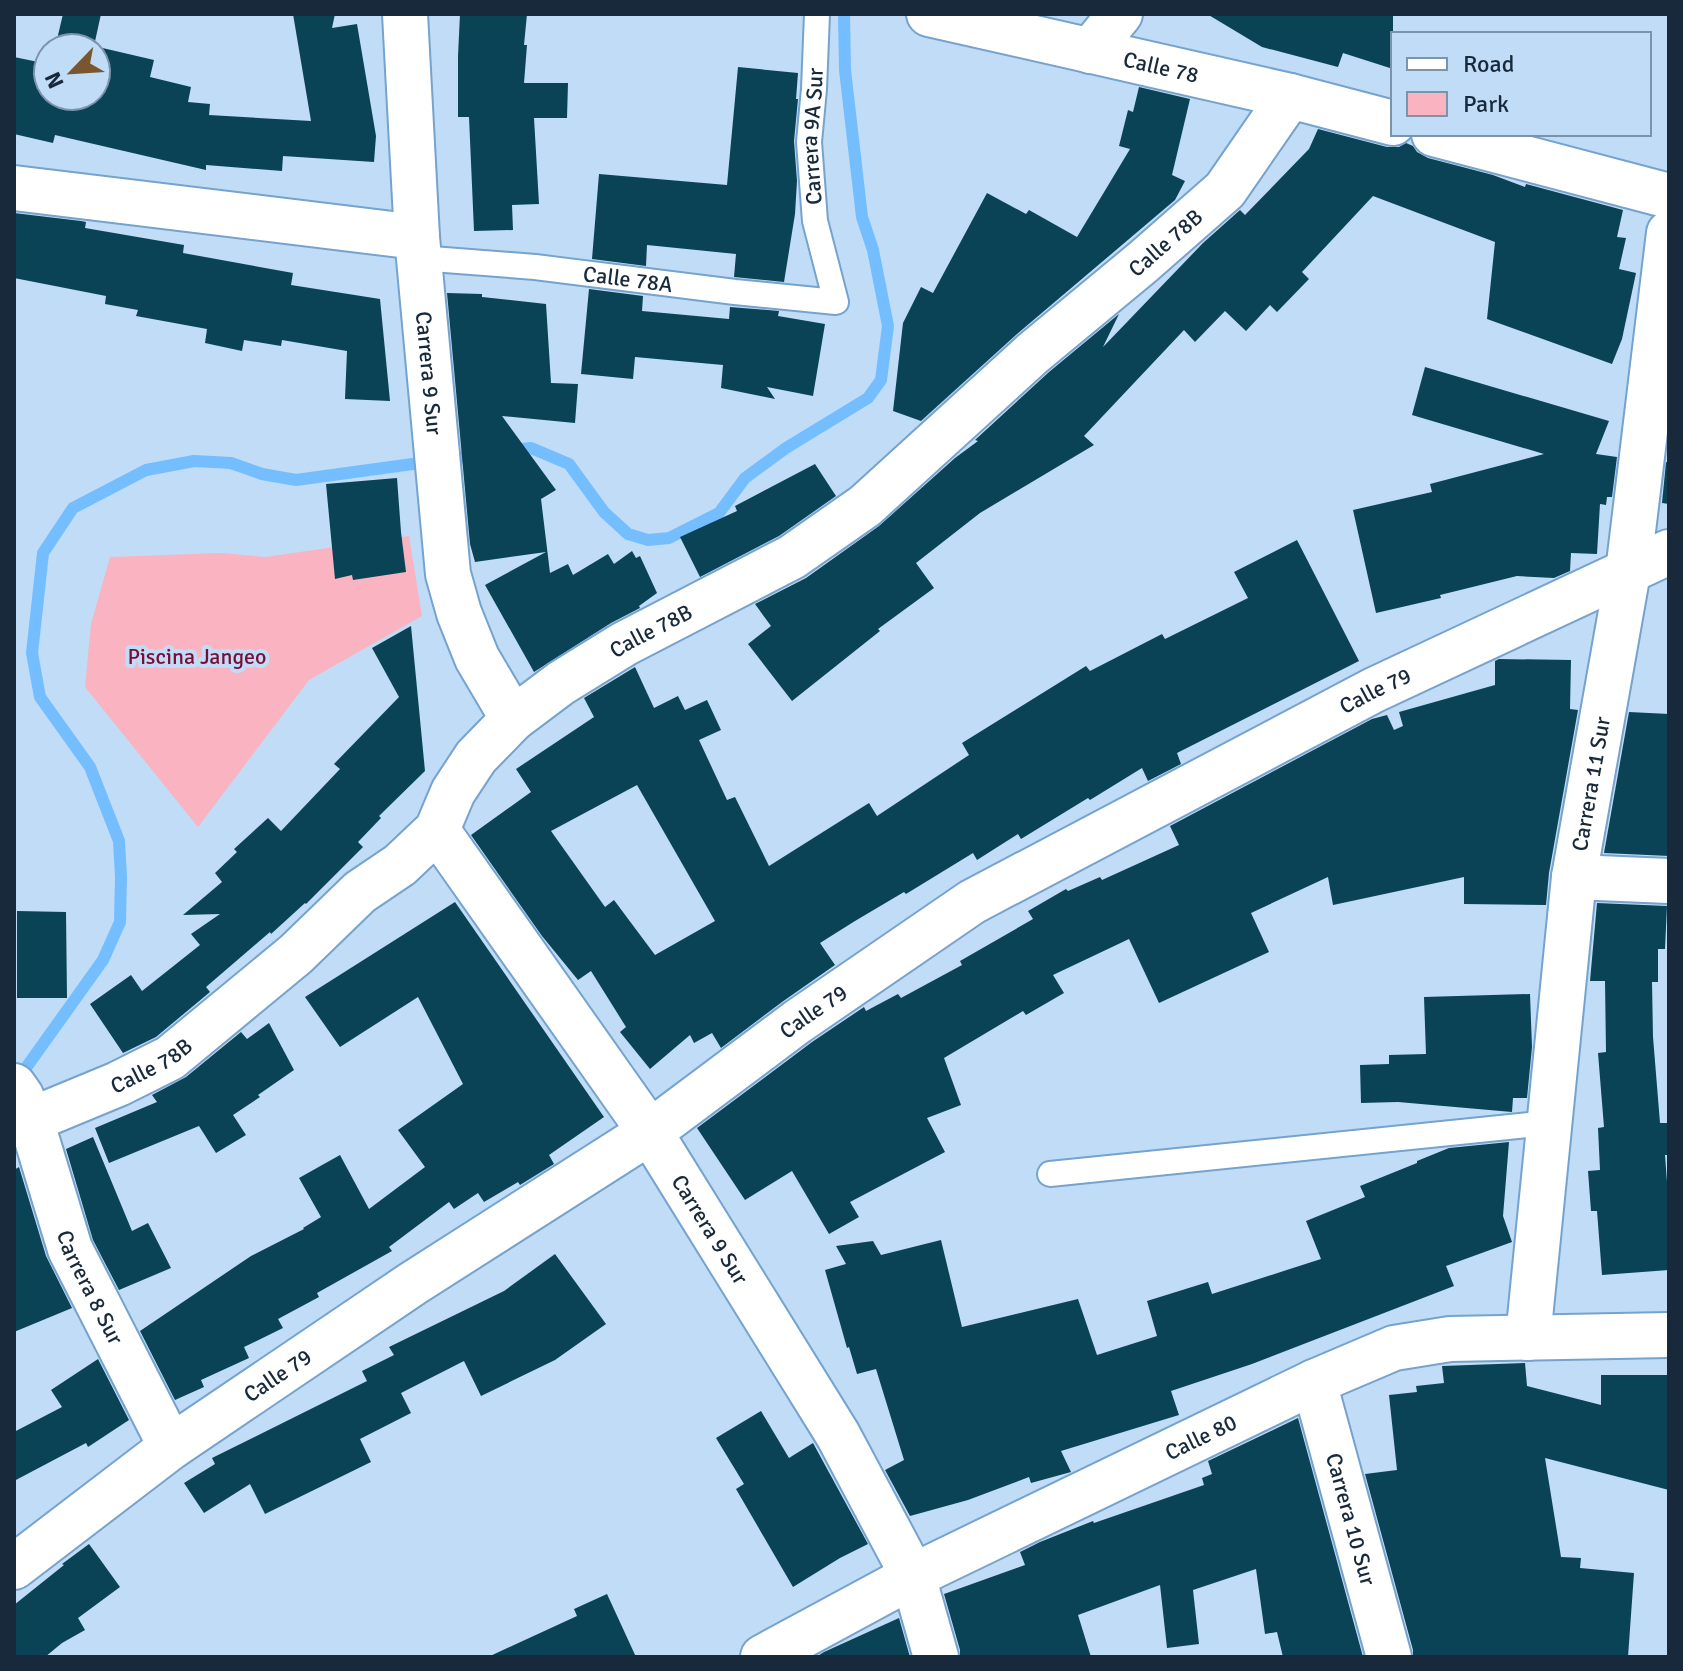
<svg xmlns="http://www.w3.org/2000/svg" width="1683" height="1671" viewBox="0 0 1683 1671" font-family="Signika,sans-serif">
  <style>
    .green { fill: #fab3c0 }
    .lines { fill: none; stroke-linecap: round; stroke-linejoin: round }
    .stream { stroke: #74beff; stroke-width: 12 }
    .building { fill: #0a4356; fill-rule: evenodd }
    .service-casing { stroke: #75a3cd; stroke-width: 28 }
    .minor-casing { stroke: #75a3cd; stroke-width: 48 }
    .service { stroke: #fff; stroke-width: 24 }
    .minor { stroke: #fff; stroke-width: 44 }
    .labels { text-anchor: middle; stroke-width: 8; stroke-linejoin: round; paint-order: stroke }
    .street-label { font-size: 22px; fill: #17293a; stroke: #c0dcf7 }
    .park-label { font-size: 22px; fill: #7b0c35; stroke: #c0dcf7 }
  </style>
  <rect width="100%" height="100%" fill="#c0dcf7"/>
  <polygon class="green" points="409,536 422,616 309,680 198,827 85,687 91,624 110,557 221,553 266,557"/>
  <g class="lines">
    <g class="stream">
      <polyline points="512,450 531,448 569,464 604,512 628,534 648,540 669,538 719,513 745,478 786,448 868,398 881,380 888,326 873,250 862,217 845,70 844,14"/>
      <polyline points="18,1079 103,960 120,922 121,877 119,841 90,767 40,697 32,653 43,553 73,508 146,470 194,461 231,463 262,474 296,480 478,455"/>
    </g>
  </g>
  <g class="building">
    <polygon points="63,14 101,14 94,46 154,60 150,77 191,87 188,102 210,104 209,115 311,121 293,14 335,14 332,28 357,24 376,136 374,162 283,156 282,171 206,165 206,170 55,135 53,143 14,134 14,57 48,64 48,96 96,96 96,48 55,48"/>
    <polygon points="460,14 527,14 524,45 527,45 524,83 568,83 567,118 534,118 539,204 512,205 513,230 474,231 469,117 458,117 458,56"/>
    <polygon points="1207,14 1393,14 1393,69 1343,53 1338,67 1262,47"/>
    <polygon points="738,67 798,73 796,99 798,99 794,141 797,181 795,214 784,282 734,277 736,254 647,245 646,266 592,259 599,174 727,185"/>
    <polygon points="1139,87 1190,99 1172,175 1185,181 1175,200 1017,334 921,421 893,411 903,323 921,287 933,293 987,193 1026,214 1029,210 1077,237 1130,149 1119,146 1128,110 1133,112"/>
    <polygon points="1318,129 1387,147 1399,147 1406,143 1413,146 1417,152 1428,158 1493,175 1525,187 1526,184 1623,210 1617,237 1626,238 1619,269 1636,273 1622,339 1612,364 1487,319 1495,242 1373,196 1302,272 1309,279 1277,312 1270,305 1246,331 1225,311 1195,342 1184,330 1084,436 1094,445 980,513 916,563 934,588 878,629 880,631 792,701 748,644 771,626 755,604 806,578 879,526 955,458 978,441 975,440 1049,372 1119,314 1103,347 1203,243 1240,210 1245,215 1309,149"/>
    <polygon points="14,213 81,221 86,222 85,228 184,245 183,253 293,273 291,285 380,299 390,401 345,399 347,351 282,340 281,346 244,340 242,351 205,343 207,329 136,316 138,310 105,304 106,296 14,278"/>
    <polygon points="589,289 643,296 642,311 729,319 730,307 779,311 778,316 825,324 813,396 767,387 775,399 721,388 723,365 635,357 633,379 581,374"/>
    <polygon points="447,293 482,294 482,297 546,304 551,383 578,384 575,423 502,416 556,490 541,499 550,573 568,564 573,575 608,554 614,564 632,551 636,558 640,556 657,593 639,606 640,608 611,623 534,672 485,585 546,552 475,562 470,544"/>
    <polygon points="1425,367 1609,421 1596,454 1617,457 1612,497 1607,497 1606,505 1600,504 1597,554 1571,553 1570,571 1554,578 1517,576 1440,595 1441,598 1376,613 1353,510 1432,492 1430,484 1544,454 1412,415"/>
    <polygon points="1666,462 1669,463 1669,504 1662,503"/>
    <polygon points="815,464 836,496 779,536 700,577 680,537 737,511 735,506"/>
    <polygon points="397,478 401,532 406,572 353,580 352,575 335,579 326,484"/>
    <path d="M1297,540L1359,661L1177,753L1181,764L1148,781L1142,768L1090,800L1088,798L1021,839L1018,834L977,860L973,853L906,894L904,892L855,921L820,943L835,965L782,1002L721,1048L712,1033L694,1043L690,1035L650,1069L620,1032L626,1027L591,971L578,980L542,936L471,835L531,792L516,769L594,717L584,698L635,667L654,708L678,696L685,710L707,700L721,730L699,740L727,800L735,797L769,866L869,803L877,816L969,755L962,743L1086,666L1090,671L1162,634L1165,639L1248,598L1234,572ZM637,785L715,921L655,955L614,900L605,907L551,831Z"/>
    <polygon points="411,626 425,771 379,816 381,818 358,842 363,847 306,904 305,903 271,934 270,932 206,987 210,992 156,1037 123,1053 90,1004 131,975 142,991 200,945 191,934 220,914 183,915 222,882 215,873 237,852 234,849 268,818 281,831 340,769 334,764 399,697 372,648"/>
    <polygon points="1499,659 1571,660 1570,709 1578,710 1549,873 1546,905 1464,904 1464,877 1333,905 1328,877 1251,913 1269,952 1159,1003 1129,939 1053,975 1064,993 1026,1015 1023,1011 944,1058 961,1105 927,1118 945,1152 850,1202 859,1217 829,1234 792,1171 745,1200 697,1128 812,1042 864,1007 866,1011 898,994 901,998 962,965 960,961 1033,919 1028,911 1066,889 1068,891 1100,877 1102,880 1179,845 1170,826 1372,719 1387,715 1394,730 1403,726 1399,712 1495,685 1495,661"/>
    <polygon points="1629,712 1669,714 1669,856 1604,853"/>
    <polygon points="455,902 604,1117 549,1155 554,1164 520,1185 518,1182 484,1202 478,1193 454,1209 449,1202 389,1247 392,1251 317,1293 319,1297 278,1319 283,1328 244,1347 249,1358 201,1380 204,1387 175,1400 140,1331 251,1256 304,1229 303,1228 321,1217 299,1178 340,1155 369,1209 425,1167 398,1130 463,1084 418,997 340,1047 305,997"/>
    <polygon points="1597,903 1667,906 1665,949 1658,949 1658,982 1652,982 1653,1037 1660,1123 1669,1123 1669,1155 1665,1155 1669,1209 1669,1270 1602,1275 1597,1211 1591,1211 1588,1171 1600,1170 1598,1128 1604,1127 1598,1053 1606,1052 1605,981 1590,981"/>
    <polygon points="17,911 66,912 67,998 17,998"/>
    <polygon points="1530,994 1532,1047 1527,1098 1513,1098 1512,1112 1398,1102 1361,1103 1360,1065 1389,1064 1389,1055 1426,1054 1424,997"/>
    <polygon points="269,1023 294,1070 258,1095 260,1097 233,1115 246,1135 216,1153 199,1126 109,1163 95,1128 157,1102 152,1095 186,1077 241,1032 247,1039"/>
    <polygon points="93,1137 132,1231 148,1223 171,1268 119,1290 93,1240 66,1149"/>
    <polygon points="1509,1142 1503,1216 1512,1242 1446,1266 1454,1286 1252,1364 1171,1391 1179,1415 1061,1451 1071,1472 1031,1483 1029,1477 968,1500 910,1516 885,1470 904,1460 876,1369 857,1374 849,1347 847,1348 825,1270 846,1264 836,1246 873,1241 881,1255 941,1240 962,1327 1078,1299 1097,1355 1157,1336 1147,1301 1208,1282 1212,1294 1321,1259 1306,1221 1365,1197 1360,1186 1417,1163 1417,1161 1449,1148"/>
    <polygon points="19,1167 46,1256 72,1308 14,1332 14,1170"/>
    <polygon points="555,1254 606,1324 555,1360 481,1396 464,1361 401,1393 411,1413 360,1439 371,1462 265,1514 250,1484 204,1513 184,1483 215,1464 212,1458 367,1381 362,1371 394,1355 389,1347 504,1291"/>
    <polygon points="98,1359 129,1420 88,1447 86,1443 14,1481 14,1432 62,1407 51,1390"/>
    <polygon points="1525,1363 1527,1386 1601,1405 1601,1375 1669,1375 1669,1490 1545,1458 1561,1557 1581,1558 1580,1568 1634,1573 1628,1657 1413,1657 1413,1650 1365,1474 1397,1470 1389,1395 1417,1392 1416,1386 1444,1383 1442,1366"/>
    <polygon points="761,1411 789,1458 813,1443 868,1544 840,1558 793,1587 736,1489 744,1484 716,1438"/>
    <polygon points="1298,1418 1363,1657 1283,1657 1277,1632 1265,1634 1256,1569 1193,1590 1199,1644 1167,1648 1160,1585 1078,1615 1091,1657 960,1657 960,1650 944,1594 1025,1565 1020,1552 1040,1542 1093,1521 1094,1523 1204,1485 1202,1478 1212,1474 1208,1461"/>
    <polygon points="89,1544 120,1587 78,1618 85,1630 62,1643 45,1657 14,1657 14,1605 64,1565 62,1564"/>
    <polygon points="607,1594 636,1657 488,1657 577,1616 574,1609"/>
    <polygon points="899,1618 910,1657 816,1657 824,1652"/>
  </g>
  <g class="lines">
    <defs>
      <g id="service">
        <path id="s1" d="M419,258L535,267L735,292L836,302L815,221L809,142L814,89L817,14"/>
        <polyline points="1050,1174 1548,1123"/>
      </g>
      <g id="minor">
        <path id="s2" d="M405,14L417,237L448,574L459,613L477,658L513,719"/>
        <path id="s3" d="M929,14L1290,96L1393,123"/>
        <polyline points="1090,51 1120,14"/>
        <polyline points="1434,134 1669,196"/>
        <polyline points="14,188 417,237"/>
        <path id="s4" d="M437,830L650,1132L838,1435L913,1576L936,1657"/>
        <polyline points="1574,877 1669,881"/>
        <path id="s5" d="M14,1086L21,1096L31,1120L70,1249L171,1447"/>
        <path id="s6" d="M31,1120L118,1084L170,1058L296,954L360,892L400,865L437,830L453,792L476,757L513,719L561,683L624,644L792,557L865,506L1033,353L1143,262L1225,190L1290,96"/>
        <path id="s7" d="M1528,1338L1574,877L1628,572L1669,233"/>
        <path id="s8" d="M1314,1382L1389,1657"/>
        <path id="s9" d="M14,1567L171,1447L412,1284L650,1132L797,1022L972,902L1374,690L1669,552"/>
        <path id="s10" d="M763,1657L913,1576L1314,1382L1394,1348L1450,1339L1669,1335"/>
      </g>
    </defs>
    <use href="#service" class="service-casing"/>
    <use href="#minor" class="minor-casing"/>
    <use href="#service" class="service"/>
    <use href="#minor" class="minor"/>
  </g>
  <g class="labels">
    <g class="street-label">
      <text dy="8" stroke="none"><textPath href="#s3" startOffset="238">Calle 78</textPath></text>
      <text dy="8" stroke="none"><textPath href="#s1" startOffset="588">Carrera 9A Sur</textPath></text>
      <text dy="8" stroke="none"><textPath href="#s6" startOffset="1452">Calle 78B</textPath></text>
      <text dy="8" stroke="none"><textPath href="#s1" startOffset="210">Calle 78A</textPath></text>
      <text dy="8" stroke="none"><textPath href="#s2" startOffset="360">Carrera 9 Sur</textPath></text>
      <text dy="8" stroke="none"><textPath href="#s6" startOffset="804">Calle 78B</textPath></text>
      <text dy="8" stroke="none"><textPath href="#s9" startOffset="1622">Calle 79</textPath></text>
      <text dy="8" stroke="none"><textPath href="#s7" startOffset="558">Carrera 11 Sur</textPath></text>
      <text dy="8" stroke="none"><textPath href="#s9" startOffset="974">Calle 79</textPath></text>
      <text dy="8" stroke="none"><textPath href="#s6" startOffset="132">Calle 78B</textPath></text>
      <text dy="8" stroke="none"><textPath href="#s4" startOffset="484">Carrera 9 Sur</textPath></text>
      <text dy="8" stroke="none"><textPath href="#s5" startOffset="216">Carrera 8 Sur</textPath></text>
      <text dy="8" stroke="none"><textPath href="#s9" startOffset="326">Calle 79</textPath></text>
      <text dy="8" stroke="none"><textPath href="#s10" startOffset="490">Calle 80</textPath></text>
      <text dy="8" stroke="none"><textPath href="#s8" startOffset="142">Carrera 10 Sur</textPath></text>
    </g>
    <g class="park-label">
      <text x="197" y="664">Piscina Jangeo</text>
    </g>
  </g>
  <rect width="1683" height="1671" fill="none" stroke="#17293a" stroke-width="32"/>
  <rect x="1391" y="32" width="260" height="104" fill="#c0dcf7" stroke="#7c94ab" stroke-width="2"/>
  <rect x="1407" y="58" width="40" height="12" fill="#ffffff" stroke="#7c94ab" stroke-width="2"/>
  <text x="1463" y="72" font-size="24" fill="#17293a">Road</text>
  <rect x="1407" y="92" width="40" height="24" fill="#fab3c0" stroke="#7c94ab" stroke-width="2"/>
  <text x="1463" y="112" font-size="24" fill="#17293a">Park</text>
  <g transform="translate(72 72) rotate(245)"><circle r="38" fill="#c0dcf7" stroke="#7c94ab" stroke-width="2"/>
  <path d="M0-6L14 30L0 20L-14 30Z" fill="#79562f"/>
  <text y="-12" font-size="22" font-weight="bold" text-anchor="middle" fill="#17293a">N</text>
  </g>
</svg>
